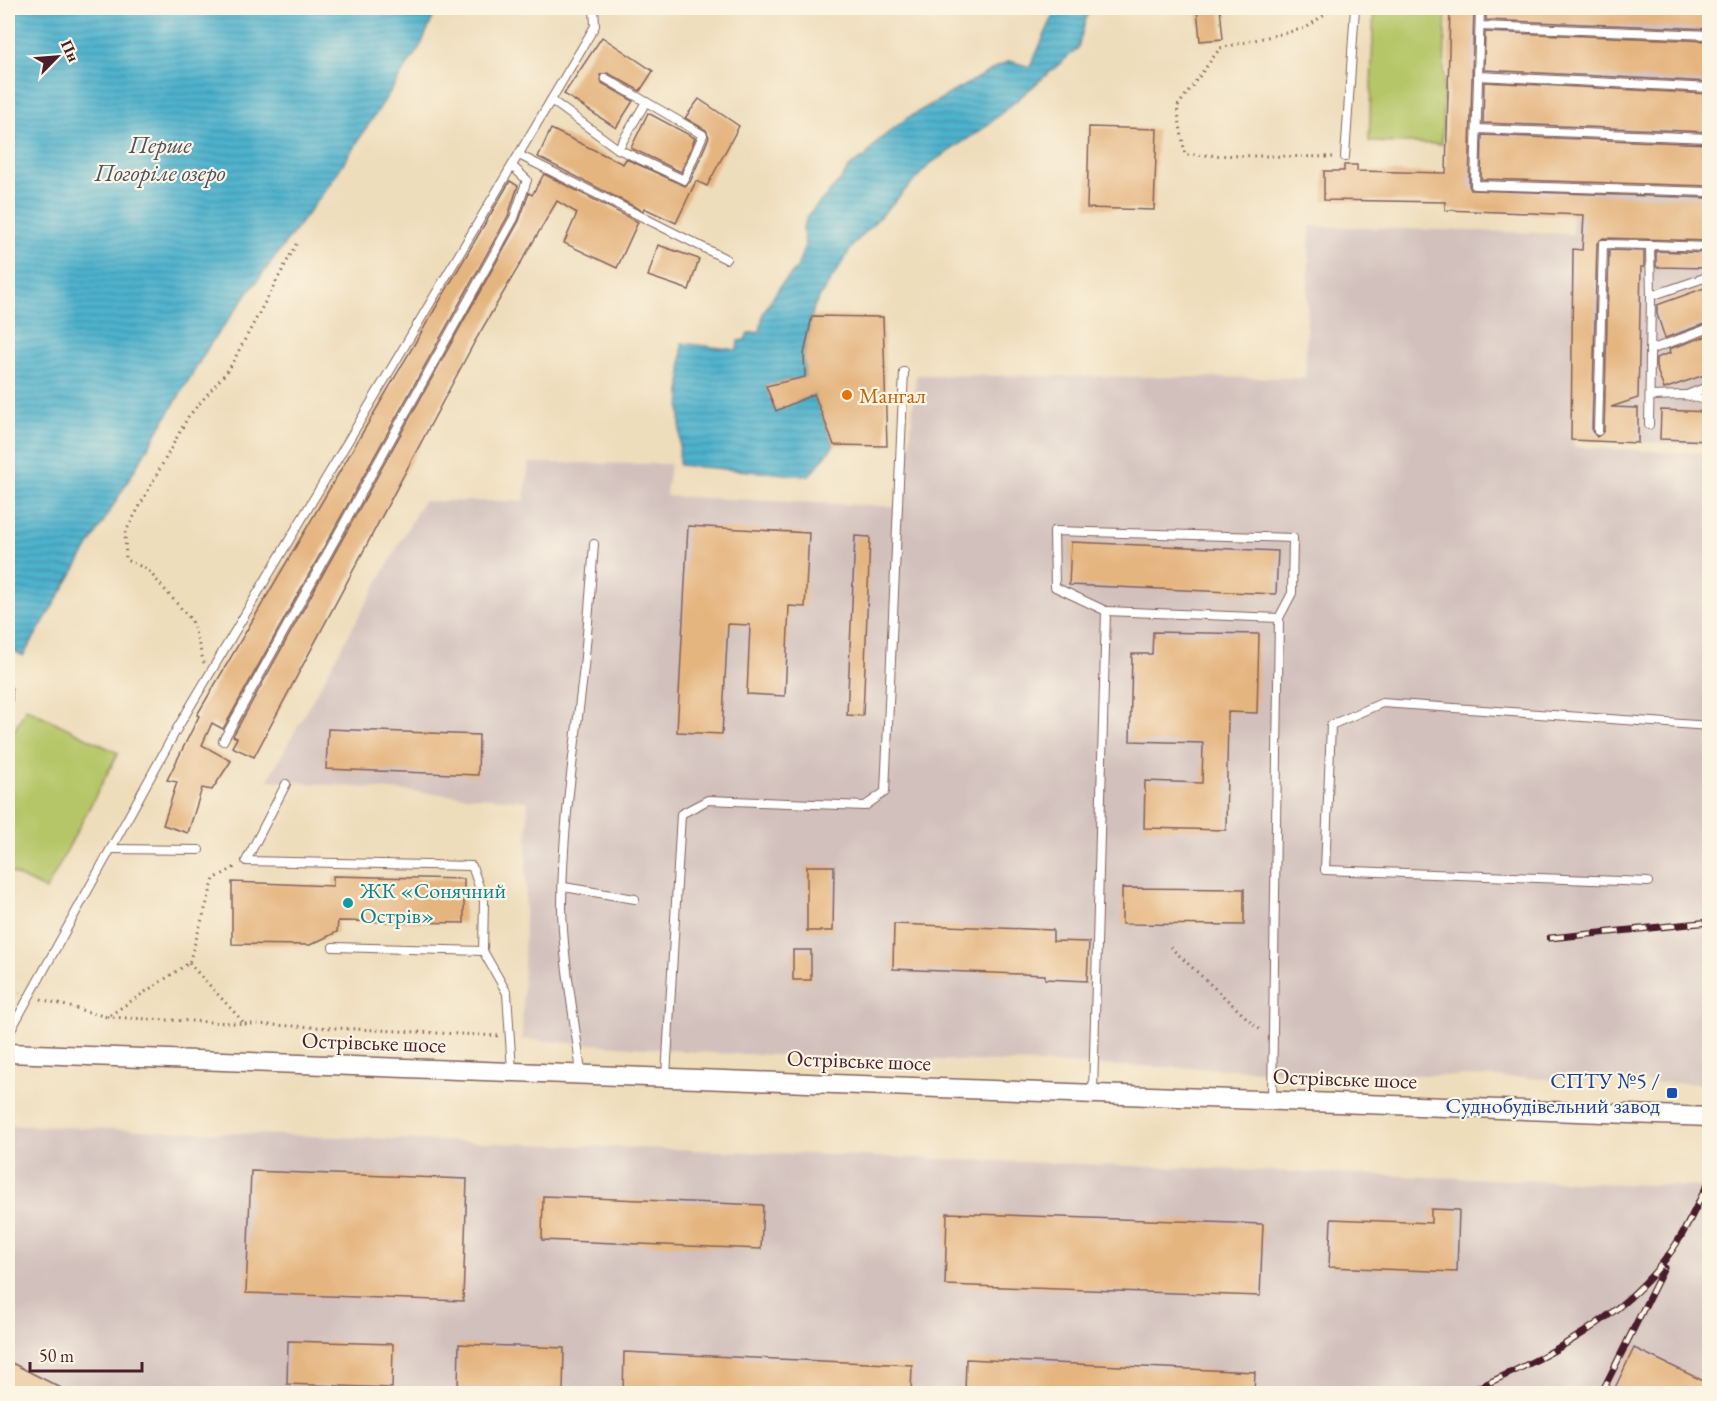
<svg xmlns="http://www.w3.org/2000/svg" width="1717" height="1401" viewBox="0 0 1717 1401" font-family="'EB Garamond',serif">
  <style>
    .industrial { fill: #d1c0bc }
    .park { fill: #b5c668; stroke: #80724a; stroke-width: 1.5 }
    .water { fill: url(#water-rules); stroke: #4c687c; stroke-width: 1.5 }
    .building { fill: #e5b580 }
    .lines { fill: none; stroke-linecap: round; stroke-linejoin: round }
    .service-casing { stroke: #83625d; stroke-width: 10 }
    .tertiary-casing { stroke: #83625d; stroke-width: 21 }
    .path { stroke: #83625d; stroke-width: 3; stroke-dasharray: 1.5 4.5; stroke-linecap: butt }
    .service { stroke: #fff; stroke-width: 8 }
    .tertiary { stroke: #fff; stroke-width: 18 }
    .rail-casing { stroke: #4a1f2b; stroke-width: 7 }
    .rail { stroke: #fcf5e5; stroke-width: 4.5; stroke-dasharray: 14; stroke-linecap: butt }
    .food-dot { fill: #e8710a; stroke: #fcf5e5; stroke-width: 2 }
    .culture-dot { fill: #0f9aa8; stroke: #fcf5e5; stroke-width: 2 }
    .transit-dot { fill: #1a4fb4; stroke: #fcf5e5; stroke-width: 2 }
    .labels { text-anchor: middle; stroke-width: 4.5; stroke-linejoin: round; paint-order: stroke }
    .food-label { font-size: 22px; fill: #c56008; stroke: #fcf5e5; text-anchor: start }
    .culture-label { font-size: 22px; fill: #0d838f; stroke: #fcf5e5; text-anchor: start }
    .street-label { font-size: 22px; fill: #4a1f2b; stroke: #fcf5e5 }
    .transit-label { font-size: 22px; fill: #164399; stroke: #fcf5e5; text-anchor: end }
    .water-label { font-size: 24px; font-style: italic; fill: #4b5264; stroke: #fcf5e5 }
  </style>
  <defs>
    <pattern id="water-rules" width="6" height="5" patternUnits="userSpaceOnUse" patternTransform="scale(1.5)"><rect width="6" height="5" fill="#4eb2cd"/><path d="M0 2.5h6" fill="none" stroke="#4390a7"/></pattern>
  </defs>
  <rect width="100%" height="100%" fill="#fcf5e5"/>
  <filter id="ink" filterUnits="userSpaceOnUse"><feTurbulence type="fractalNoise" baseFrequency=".0167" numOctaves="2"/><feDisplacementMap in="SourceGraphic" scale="12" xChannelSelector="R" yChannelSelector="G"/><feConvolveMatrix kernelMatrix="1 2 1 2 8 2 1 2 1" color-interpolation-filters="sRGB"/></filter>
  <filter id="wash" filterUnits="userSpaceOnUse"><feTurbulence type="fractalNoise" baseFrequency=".008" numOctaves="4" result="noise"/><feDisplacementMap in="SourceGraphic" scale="24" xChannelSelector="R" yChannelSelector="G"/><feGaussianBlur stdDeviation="1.35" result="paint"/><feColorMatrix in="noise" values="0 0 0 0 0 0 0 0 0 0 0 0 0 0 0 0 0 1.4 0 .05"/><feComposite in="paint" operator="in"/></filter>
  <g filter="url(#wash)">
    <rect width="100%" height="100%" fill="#edb"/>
    <g class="industrial">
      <polygon points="1450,8 1709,8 1709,444 1574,440 1573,447 1709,454 1709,1084 712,1053 522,1039 528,801 268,780 423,501 524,501 529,463 670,464 666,496 904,507 916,375 1305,378 1310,226 1573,234 1572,215 1445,210"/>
      <polygon points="8,1125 1709,1187 1709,1393 8,1393"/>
    </g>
    <g class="park">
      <polygon points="1374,8 1446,9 1442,144 1369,142"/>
      <polygon points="26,708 118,753 46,890 8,871 8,743"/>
    </g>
    <g class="water">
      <polygon points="8,8 437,8 421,45 329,185 210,344 23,656 8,647"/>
      <polygon points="1057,8 1089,8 1078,48 984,128 931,163 854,244 814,306 804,354 805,377 766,386 776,410 814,394 834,445 809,476 679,465 682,343 737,350 738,341 745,340 748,333 760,332 763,313 781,285 797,268 805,245 803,228 808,215 840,181 851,165 865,157 878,141 907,118 995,68 1010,61 1030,67"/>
    </g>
    <g id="blocks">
      <g class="building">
        <polygon points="1197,8 1220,8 1223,39 1200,41"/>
        <polygon points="1450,8 1474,8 1469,185 1471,190 1710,198 1710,241 1603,238 1597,243 1592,431 1597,437 1604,431 1609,250 1644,251 1644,267 1641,267 1638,398 1611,407 1638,408 1638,443 1571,440 1573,249 1582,250 1584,215 1445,210 1445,202 1324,200 1324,171 1344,171 1344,165 1357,165 1357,171 1446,173"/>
        <polygon points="1486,8 1710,8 1710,29 1486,20"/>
        <polygon points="1485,32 1710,41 1710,82 1484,70"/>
        <polygon points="602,37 653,71 640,91 608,73 600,75 602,83 633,101 616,128 564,94"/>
        <polygon points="1484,82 1710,94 1710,132 1483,123"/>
        <polygon points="699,99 739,126 707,186 696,181 676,223 644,208 643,211 538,157 551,129 623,164 626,159 685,186 690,182 709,137 706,130 685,118"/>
        <polygon points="648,113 695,138 681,172 631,148"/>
        <polygon points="1089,127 1157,129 1154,210 1087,208"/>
        <polygon points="1482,135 1710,144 1710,186 1481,179"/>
        <polygon points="544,174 638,222 617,268 564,243 577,213 557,201 475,341 254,757 232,747 237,738 233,736 519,221 529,193 532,195"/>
        <polygon points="510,181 518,186 508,216 223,729 212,723 202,745 231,761 212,790 202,788 188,833 163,825 177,782 167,780 199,716 197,715"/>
        <polygon points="658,245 699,259 689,290 648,276"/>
        <polygon points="1656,251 1710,253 1710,268 1656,267"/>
        <polygon points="1710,286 1710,322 1665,338 1657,314 1657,305"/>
        <polygon points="812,316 883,317 887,446 834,445 814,394 776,411 766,386 805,377 804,354"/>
        <polygon points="1710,335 1710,373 1664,389 1656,367 1656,358 1670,353 1669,349"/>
        <polygon points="1661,410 1710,412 1710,441 1660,439"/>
        <polygon points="688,526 809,533 805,607 789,606 785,696 747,694 750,625 728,624 722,734 677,732"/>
        <polygon points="855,536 870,537 863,716 847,715"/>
        <polygon points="1071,542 1278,551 1276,594 1069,585"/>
        <polygon points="1153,632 1259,634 1257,713 1228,712 1226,830 1144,828 1145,781 1202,783 1203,743 1130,741 1132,654 1152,654"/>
        <polygon points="328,729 479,735 478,775 326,769"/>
        <polygon points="807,866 834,866 833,931 807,931"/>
        <polygon points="333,876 464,879 464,923 338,921 337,932 310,945 232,944 232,882 333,886"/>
        <polygon points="1122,888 1244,889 1244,925 1122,924"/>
        <polygon points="894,924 1053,930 1053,941 1089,942 1087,981 1045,979 1045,975 893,969"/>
        <rect x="793" y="950" width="18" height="30"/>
        <polygon points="251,1171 467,1179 463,1301 246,1293"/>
        <polygon points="543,1196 763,1205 761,1249 542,1240"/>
        <polygon points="1431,1209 1459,1210 1457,1272 1329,1267 1331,1219 1431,1223"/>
        <polygon points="947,1213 1263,1224 1260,1296 945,1285"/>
        <polygon points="288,1341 393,1344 392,1388 287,1384"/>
        <polygon points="459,1344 564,1348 563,1392 458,1388"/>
        <polygon points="1634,1348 1710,1384 1710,1394 1612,1394"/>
        <polygon points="624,1352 912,1365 911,1394 623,1394"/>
        <polygon points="966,1359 1255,1372 1254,1394 965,1394"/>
        <polygon points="8,1361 73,1394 8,1394"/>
      </g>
    </g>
  </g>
  <g filter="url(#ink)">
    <use href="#blocks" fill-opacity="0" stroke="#83625d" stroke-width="1.5"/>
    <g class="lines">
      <defs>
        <g id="service">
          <polyline points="1480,8 1475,185 1710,192"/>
          <polyline points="1480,26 1710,35"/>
          <polyline points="1478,76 1710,88"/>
          <polyline points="605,78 703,135 684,180 618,149"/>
          <polyline points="551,100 618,149 646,102"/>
          <polyline points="1477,129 1710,138"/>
          <polyline points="519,155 726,259"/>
          <polyline points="1345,157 1355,8"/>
          <polyline points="1650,245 1710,247"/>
          <polyline points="1650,350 1710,328"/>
          <polyline points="1687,395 1710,386"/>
          <polyline points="1650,396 1686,395 1710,401"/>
          <polyline points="1649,425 1651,296 1710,276"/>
          <polyline points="1598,431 1603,244 1650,245 1651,296"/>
          <polyline points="1106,611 1055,587 1054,531 1293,538 1292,593 1279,618"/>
          <polyline points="8,690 8,700"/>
          <polyline points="223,741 514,218 527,180 512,166"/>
          <polyline points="286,784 246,861 472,866 484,901 483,951 507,993 512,1071"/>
          <polyline points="111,849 199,850"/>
          <polyline points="1648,882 1325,870 1331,725 1382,703 1710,726"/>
          <polyline points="564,887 635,899"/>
          <polyline points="333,947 483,951"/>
          <polyline points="8,1035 178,727 595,26 594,8"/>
          <path d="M581,1074C575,1018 563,963 562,907C562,827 575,746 584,667C588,626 591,585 594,544"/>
          <polyline points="666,1077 681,814 708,800 865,806 885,792 904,372"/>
          <polyline points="1093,1093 1106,611 1279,618 1272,1100"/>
        </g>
        <polyline id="tertiary" points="8,1053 1710,1117"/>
      </defs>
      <use href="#service" class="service-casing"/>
      <use href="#tertiary" class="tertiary-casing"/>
      <g class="path">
        <polyline points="1333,8 1306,28 1220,48 1177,107 1185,155 1336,157"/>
        <polyline points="204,663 192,621 147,569 126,560 125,533 188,417 229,369 298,241"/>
        <polyline points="1170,947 1262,1032"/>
        <polyline points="189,963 246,1025"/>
        <polyline points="8,990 20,993"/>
        <polyline points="41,999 107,1017 189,963 214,879 237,866"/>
        <polyline points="107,1017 501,1036"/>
      </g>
      <use href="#service" class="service"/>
      <use href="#tertiary" class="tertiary"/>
      <defs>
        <g id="rail">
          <polyline points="1550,938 1710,922"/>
          <path d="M1464,1394C1543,1359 1630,1318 1678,1241C1690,1222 1699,1200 1710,1180"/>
          <polyline points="1601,1394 1664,1268"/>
        </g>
      </defs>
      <use href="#rail" class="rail-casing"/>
      <use href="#rail" class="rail"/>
    </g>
  </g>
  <circle class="food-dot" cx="847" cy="395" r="6"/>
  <circle class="culture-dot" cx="348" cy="903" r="6"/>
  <rect class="transit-dot" x="1666" y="1087" width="12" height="12" rx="3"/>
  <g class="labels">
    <g class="food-label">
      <text x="859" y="403">Мангал</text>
    </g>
    <g class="culture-label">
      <text x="360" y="898">ЖК «Сонячний<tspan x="360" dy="25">Острів»</tspan></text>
    </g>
    <g class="street-label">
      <text transform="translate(374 1042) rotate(2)" y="8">Острівське шосе</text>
      <text transform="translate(859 1060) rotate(2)" y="8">Острівське шосе</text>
      <text transform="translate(1345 1078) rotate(2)" y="8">Острівське шосе</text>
    </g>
    <g class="transit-label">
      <text x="1660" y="1088">СПТУ №5 /<tspan x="1660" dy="25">Суднобудівельний завод</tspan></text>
    </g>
    <g class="water-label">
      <text x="160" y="153">Перше<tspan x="160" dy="28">Погоріле озеро</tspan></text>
    </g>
  </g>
  <rect width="1717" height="1401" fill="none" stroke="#fcf5e5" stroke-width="30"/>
  <g transform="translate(57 57) rotate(65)" stroke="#fcf5e5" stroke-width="4.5" paint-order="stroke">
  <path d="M0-4.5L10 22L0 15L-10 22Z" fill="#4a1f2b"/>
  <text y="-9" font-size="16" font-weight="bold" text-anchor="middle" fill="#4a1f2b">Пн</text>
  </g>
  <path d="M30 1362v9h112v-9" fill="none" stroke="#4a1f2b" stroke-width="3"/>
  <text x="39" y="1362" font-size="18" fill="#4a1f2b" stroke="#fcf5e5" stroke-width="4.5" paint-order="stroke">50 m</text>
</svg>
